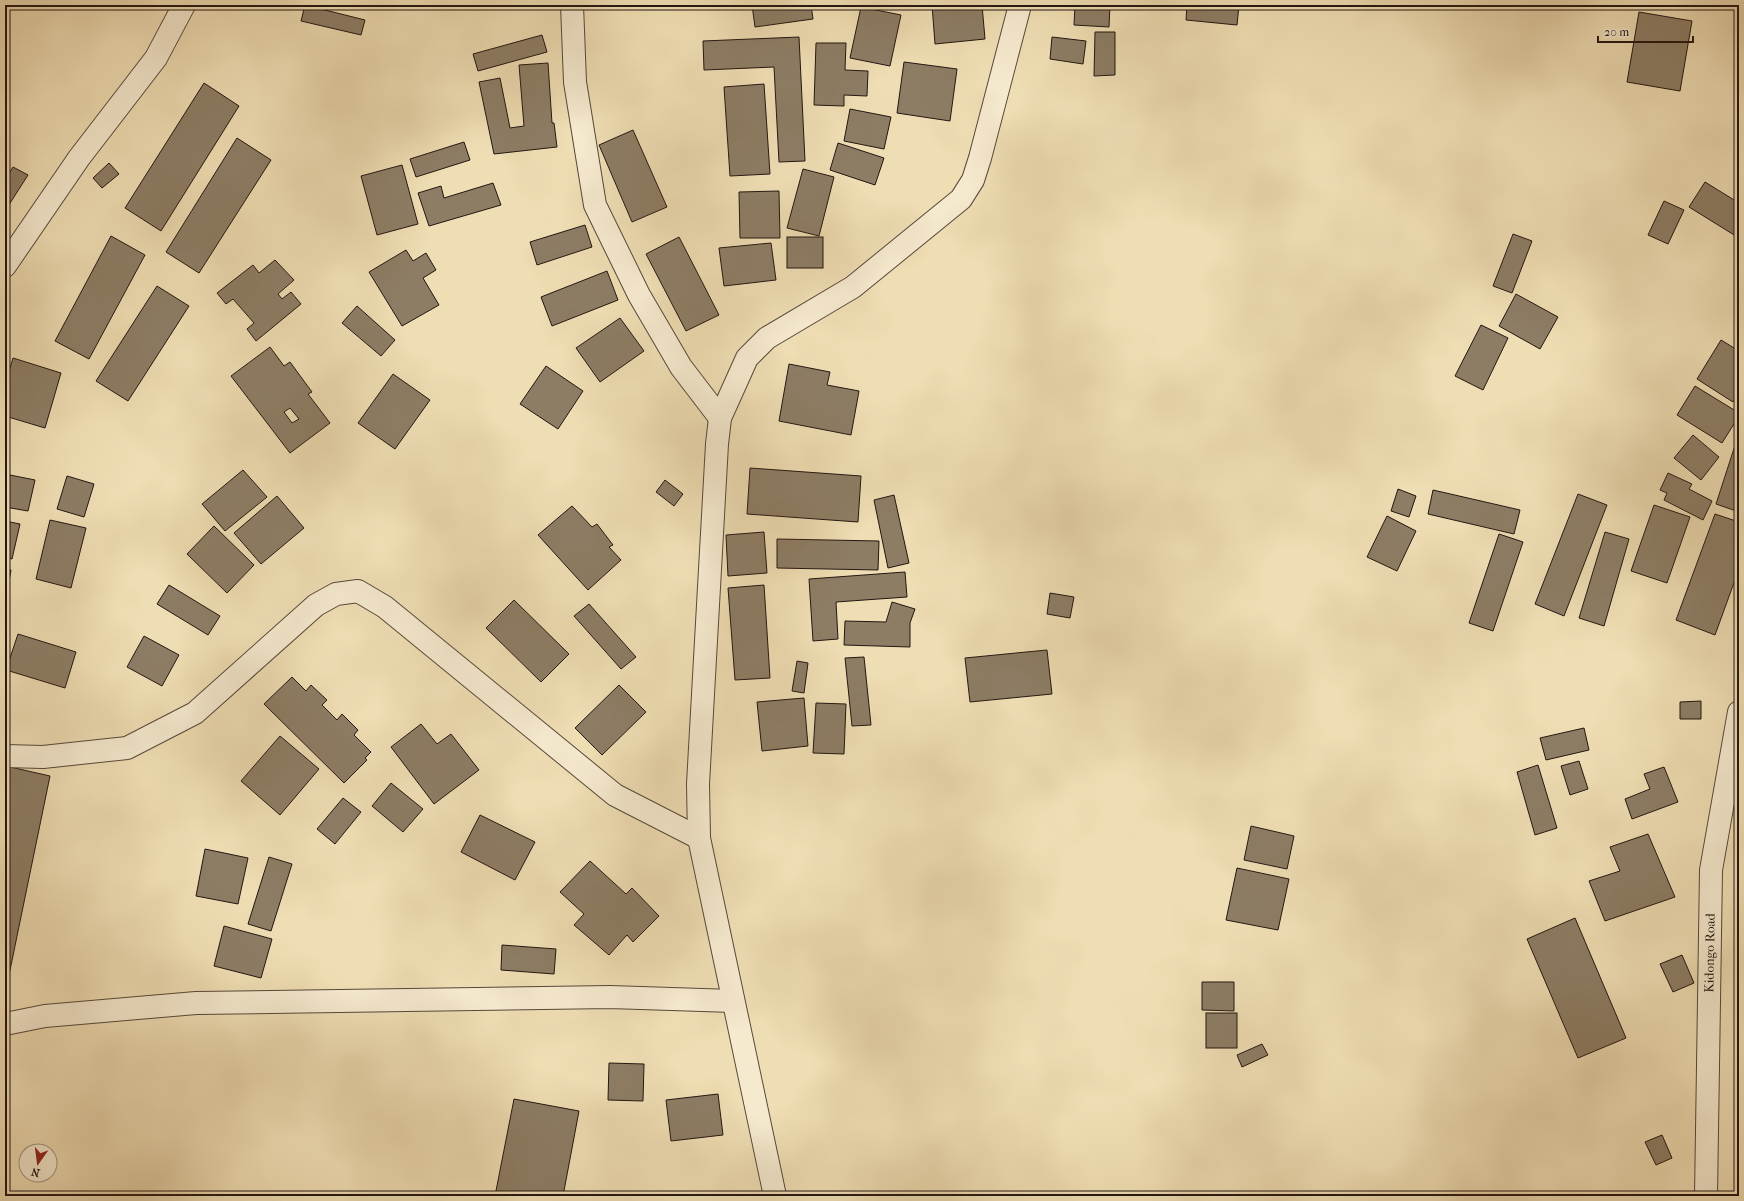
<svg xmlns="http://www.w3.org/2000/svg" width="1744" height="1201" viewBox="0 0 1744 1201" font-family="'IM FELL French Canon',serif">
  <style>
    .building { fill: #8d7d65; stroke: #231611; fill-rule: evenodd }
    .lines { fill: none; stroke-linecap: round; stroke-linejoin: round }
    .minor-casing { stroke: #56483a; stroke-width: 24 }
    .minor { stroke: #f5e9ce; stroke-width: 22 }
    .labels { text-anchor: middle; stroke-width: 3; stroke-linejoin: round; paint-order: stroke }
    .street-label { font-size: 13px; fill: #231611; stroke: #f5e9ce }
  </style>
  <rect width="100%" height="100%" fill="#efddb3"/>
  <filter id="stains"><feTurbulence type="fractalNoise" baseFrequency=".005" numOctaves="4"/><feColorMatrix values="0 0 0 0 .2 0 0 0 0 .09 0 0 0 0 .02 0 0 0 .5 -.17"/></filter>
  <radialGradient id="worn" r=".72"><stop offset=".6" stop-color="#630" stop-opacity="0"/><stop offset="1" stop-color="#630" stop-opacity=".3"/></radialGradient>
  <g class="building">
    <polygon points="305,5 365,20 361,35 301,21"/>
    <polygon points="752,5 811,5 813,19 755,27"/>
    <polygon points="932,5 982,5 985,39 935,44"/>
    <polygon points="1075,5 1110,5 1109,27 1074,25"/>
    <polygon points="1154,5 1179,5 1178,8"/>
    <polygon points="1187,5 1239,5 1237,25 1186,20"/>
    <polygon points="861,7 901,15 890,66 850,58"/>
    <polygon points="1639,12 1692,21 1680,91 1627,82"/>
    <polygon points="1095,32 1115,32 1115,75 1094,76"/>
    <polygon points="542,35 547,52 478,71 473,54"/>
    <polygon points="799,37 805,161 779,162 774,67 704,70 703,41"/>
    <polygon points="1052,37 1086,41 1083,64 1050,59"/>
    <polygon points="816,43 846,43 845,70 868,71 867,96 844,95 844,106 814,105"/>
    <polygon points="904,62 957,69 950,121 897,113"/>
    <polygon points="548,63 552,123 554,123 557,147 494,154 479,82 500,78 510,128 524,126 519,65"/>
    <polygon points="204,83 239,106 161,231 125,208"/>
    <polygon points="764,84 770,174 730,176 724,87"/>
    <polygon points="850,109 891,117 884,149 844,141"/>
    <polygon points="633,130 667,207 632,222 599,145"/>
    <polygon points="237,138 271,160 199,273 166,252"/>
    <polygon points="464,142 470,160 416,177 410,159"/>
    <polygon points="838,143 884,158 875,185 830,170"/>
    <polygon points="109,163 119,174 102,188 93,178"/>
    <polygon points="402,165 418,224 377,235 361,176"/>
    <polygon points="13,167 28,175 5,211 5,180"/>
    <polygon points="803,169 834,177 819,236 787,228"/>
    <polygon points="1705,182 1739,203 1739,238 1689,207"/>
    <polygon points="493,183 501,205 429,226 418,193 441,186 444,198"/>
    <polygon points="779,191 780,238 740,238 739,192"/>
    <polygon points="1664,201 1684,210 1668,244 1648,235"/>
    <polygon points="585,225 592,247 537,265 530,242"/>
    <polygon points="1513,234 1532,241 1512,293 1493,286"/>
    <polygon points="111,236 145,255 89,359 55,341"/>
    <polygon points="679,237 719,315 686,331 646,254"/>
    <rect x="787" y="237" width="36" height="31"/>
    <polygon points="771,243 776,280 724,286 719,248"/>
    <polygon points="406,250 413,261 426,253 436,270 423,278 439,305 402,326 369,272"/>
    <polygon points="275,260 294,280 278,294 282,299 291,292 301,304 256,341 247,329 254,323 233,299 226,304 217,293 253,265 259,273"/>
    <polygon points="607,271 618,300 552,326 541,297"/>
    <polygon points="157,286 189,306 128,401 96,381"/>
    <polygon points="1516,294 1558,317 1540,349 1499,326"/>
    <polygon points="357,306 395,340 381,356 342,323"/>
    <polygon points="620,318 644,351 600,382 576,348"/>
    <polygon points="1481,325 1508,338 1483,390 1455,376"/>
    <polygon points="1721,340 1739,351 1739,392 1733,402 1697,379"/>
    <path d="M270,347L284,366L290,362L312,392L308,394L330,423L290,453L231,376ZM290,408L299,419L292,423L284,412Z"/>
    <polygon points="13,358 61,373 45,428 5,416 5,385"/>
    <polygon points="789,364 830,372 827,385 859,391 851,435 779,421"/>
    <polygon points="546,366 583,391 558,429 520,404"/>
    <polygon points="393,374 430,400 395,449 358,423"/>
    <polygon points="1695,386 1739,413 1739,416 1722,443 1677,415"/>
    <polygon points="1739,433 1739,512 1716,504"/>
    <polygon points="1693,435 1719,457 1701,480 1674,458"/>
    <polygon points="750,468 861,476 858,522 747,514"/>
    <polygon points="243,470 267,497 225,531 202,504"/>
    <polygon points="1668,473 1692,484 1689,489 1712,501 1703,520 1664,500 1667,493 1660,490"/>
    <polygon points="5,474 35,480 28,511 5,507"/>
    <polygon points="67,476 94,484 84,517 57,509"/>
    <polygon points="665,480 683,494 674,506 656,492"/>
    <polygon points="1398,489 1416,496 1409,517 1391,511"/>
    <polygon points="1433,490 1520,510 1514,534 1428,514"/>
    <polygon points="1578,494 1607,505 1564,616 1535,604"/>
    <polygon points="894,495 909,563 888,568 874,500"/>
    <polygon points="277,496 304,528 261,564 234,533"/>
    <polygon points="1654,505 1690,517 1667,583 1631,571"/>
    <polygon points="572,506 592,527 597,524 613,545 609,547 621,560 588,590 538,535"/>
    <polygon points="1715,514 1739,522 1739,569 1715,635 1676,620"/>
    <polygon points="1387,516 1416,531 1397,571 1367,557"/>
    <polygon points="50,520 86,528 71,588 36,579"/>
    <polygon points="5,521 20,524 12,559 5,557"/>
    <polygon points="214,526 254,565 227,593 187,554"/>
    <polygon points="764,532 767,573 728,576 726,535"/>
    <polygon points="1605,532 1629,539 1604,626 1579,618"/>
    <polygon points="1499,534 1523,542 1493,631 1469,623"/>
    <polygon points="777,539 879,541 878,570 777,568"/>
    <polygon points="5,569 11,570 5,604"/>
    <polygon points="905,572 907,597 836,602 838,639 813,641 809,579"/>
    <polygon points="169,585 220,616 208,635 157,604"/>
    <polygon points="764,585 770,678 735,680 728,588"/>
    <polygon points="1050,593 1074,597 1070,618 1047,614"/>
    <polygon points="514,600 569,654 541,682 486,628"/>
    <polygon points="892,602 915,609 910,623 910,647 844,645 845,621 886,622"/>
    <polygon points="589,604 636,657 621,669 574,616"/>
    <polygon points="18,634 76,652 65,688 6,670"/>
    <polygon points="144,636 179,655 162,686 127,667"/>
    <polygon points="1047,650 1052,694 970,702 965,658"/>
    <polygon points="864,657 871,725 852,726 845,658"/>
    <polygon points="797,661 808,663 804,693 792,691"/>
    <polygon points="292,677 306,691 311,685 327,700 322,705 337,720 342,714 358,730 354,735 371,752 365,758 367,760 344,783 264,704"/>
    <polygon points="619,685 646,712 602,755 575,728"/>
    <polygon points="804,698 808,746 762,751 757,702"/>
    <polygon points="1701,701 1701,719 1680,719 1680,702"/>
    <polygon points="816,703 846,704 844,754 813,753"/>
    <polygon points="421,724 437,744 451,734 479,770 434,804 391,747"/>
    <polygon points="1584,728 1589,750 1546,760 1540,738"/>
    <polygon points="280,736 319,769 280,815 241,781"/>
    <polygon points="1579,761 1588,789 1570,795 1561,766"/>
    <polygon points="1538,765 1557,828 1535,835 1517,772"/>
    <polygon points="6,766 50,776 9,975 5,974 5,773"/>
    <polygon points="1664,767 1678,802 1632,819 1625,799 1650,789 1644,774"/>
    <polygon points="391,783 423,809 403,832 372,806"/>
    <polygon points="343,798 361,812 335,844 317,829"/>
    <polygon points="480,815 535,842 515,880 461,852"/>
    <polygon points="1251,826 1294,836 1287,869 1244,860"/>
    <polygon points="1648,834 1675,897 1605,921 1589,881 1620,871 1610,847"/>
    <polygon points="205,849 248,858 238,904 196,896"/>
    <polygon points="269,857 292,864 271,931 248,924"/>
    <polygon points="590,861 626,894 632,888 659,916 633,942 627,935 609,955 574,925 584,914 560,892"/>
    <polygon points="1237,868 1289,879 1278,930 1226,920"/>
    <polygon points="1575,918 1626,1038 1578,1058 1527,939"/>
    <polygon points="224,926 272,939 261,978 214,966"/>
    <polygon points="502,945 556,949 554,974 501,970"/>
    <polygon points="1682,955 1694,983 1673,992 1660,964"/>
    <polygon points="1202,982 1234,982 1234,1011 1202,1010"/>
    <rect x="1206" y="1013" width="31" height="35"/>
    <polygon points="1262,1044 1268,1055 1242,1067 1237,1055"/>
    <polygon points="609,1063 644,1064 643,1101 608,1100"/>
    <polygon points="718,1094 723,1135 671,1141 666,1100"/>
    <polygon points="514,1099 579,1111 563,1196 495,1196"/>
    <polygon points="1662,1135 1672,1158 1656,1165 1645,1142"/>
  </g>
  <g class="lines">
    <defs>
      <g id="minor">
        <polyline points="572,5 575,82 595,205 639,295 681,367 720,418"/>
        <polyline points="5,266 79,158 156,58 184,5"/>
        <polyline points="5,756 43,757 127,748 195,713 316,605 336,594 358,591 385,607 615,795 699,838"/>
        <polyline points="5,1024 45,1016 196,1003 610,997 733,1001"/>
        <polyline points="775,1196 699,838 698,784 717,444 720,418 747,358 767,338 853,287 961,199 973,180 980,158 1020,5"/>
        <polyline points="1706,1196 1711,870 1739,712"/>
      </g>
    </defs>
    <use href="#minor" class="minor-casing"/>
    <use href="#minor" class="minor"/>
  </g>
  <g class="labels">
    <g class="street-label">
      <text transform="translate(1709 953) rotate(-89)" y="5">Kidongo Road</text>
    </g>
  </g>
  <rect width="1744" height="1201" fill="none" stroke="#efddb3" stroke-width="20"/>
  <rect x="6" y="6" width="1732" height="1189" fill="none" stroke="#231611" stroke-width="2"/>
  <rect x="10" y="10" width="1724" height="1181" fill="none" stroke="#231611"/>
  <g transform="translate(38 1163) rotate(194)"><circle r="19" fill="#f5e9ce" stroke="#a19582"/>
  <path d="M0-3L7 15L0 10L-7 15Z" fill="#8f2418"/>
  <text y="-6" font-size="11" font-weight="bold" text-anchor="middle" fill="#231611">N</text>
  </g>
  <path d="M1598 36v6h95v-6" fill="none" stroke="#231611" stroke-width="2"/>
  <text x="1604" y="36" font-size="12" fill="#231611" stroke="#f5e9ce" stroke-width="3" paint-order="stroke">20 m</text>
  <rect width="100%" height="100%" filter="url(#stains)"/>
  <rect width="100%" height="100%" fill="url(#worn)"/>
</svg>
